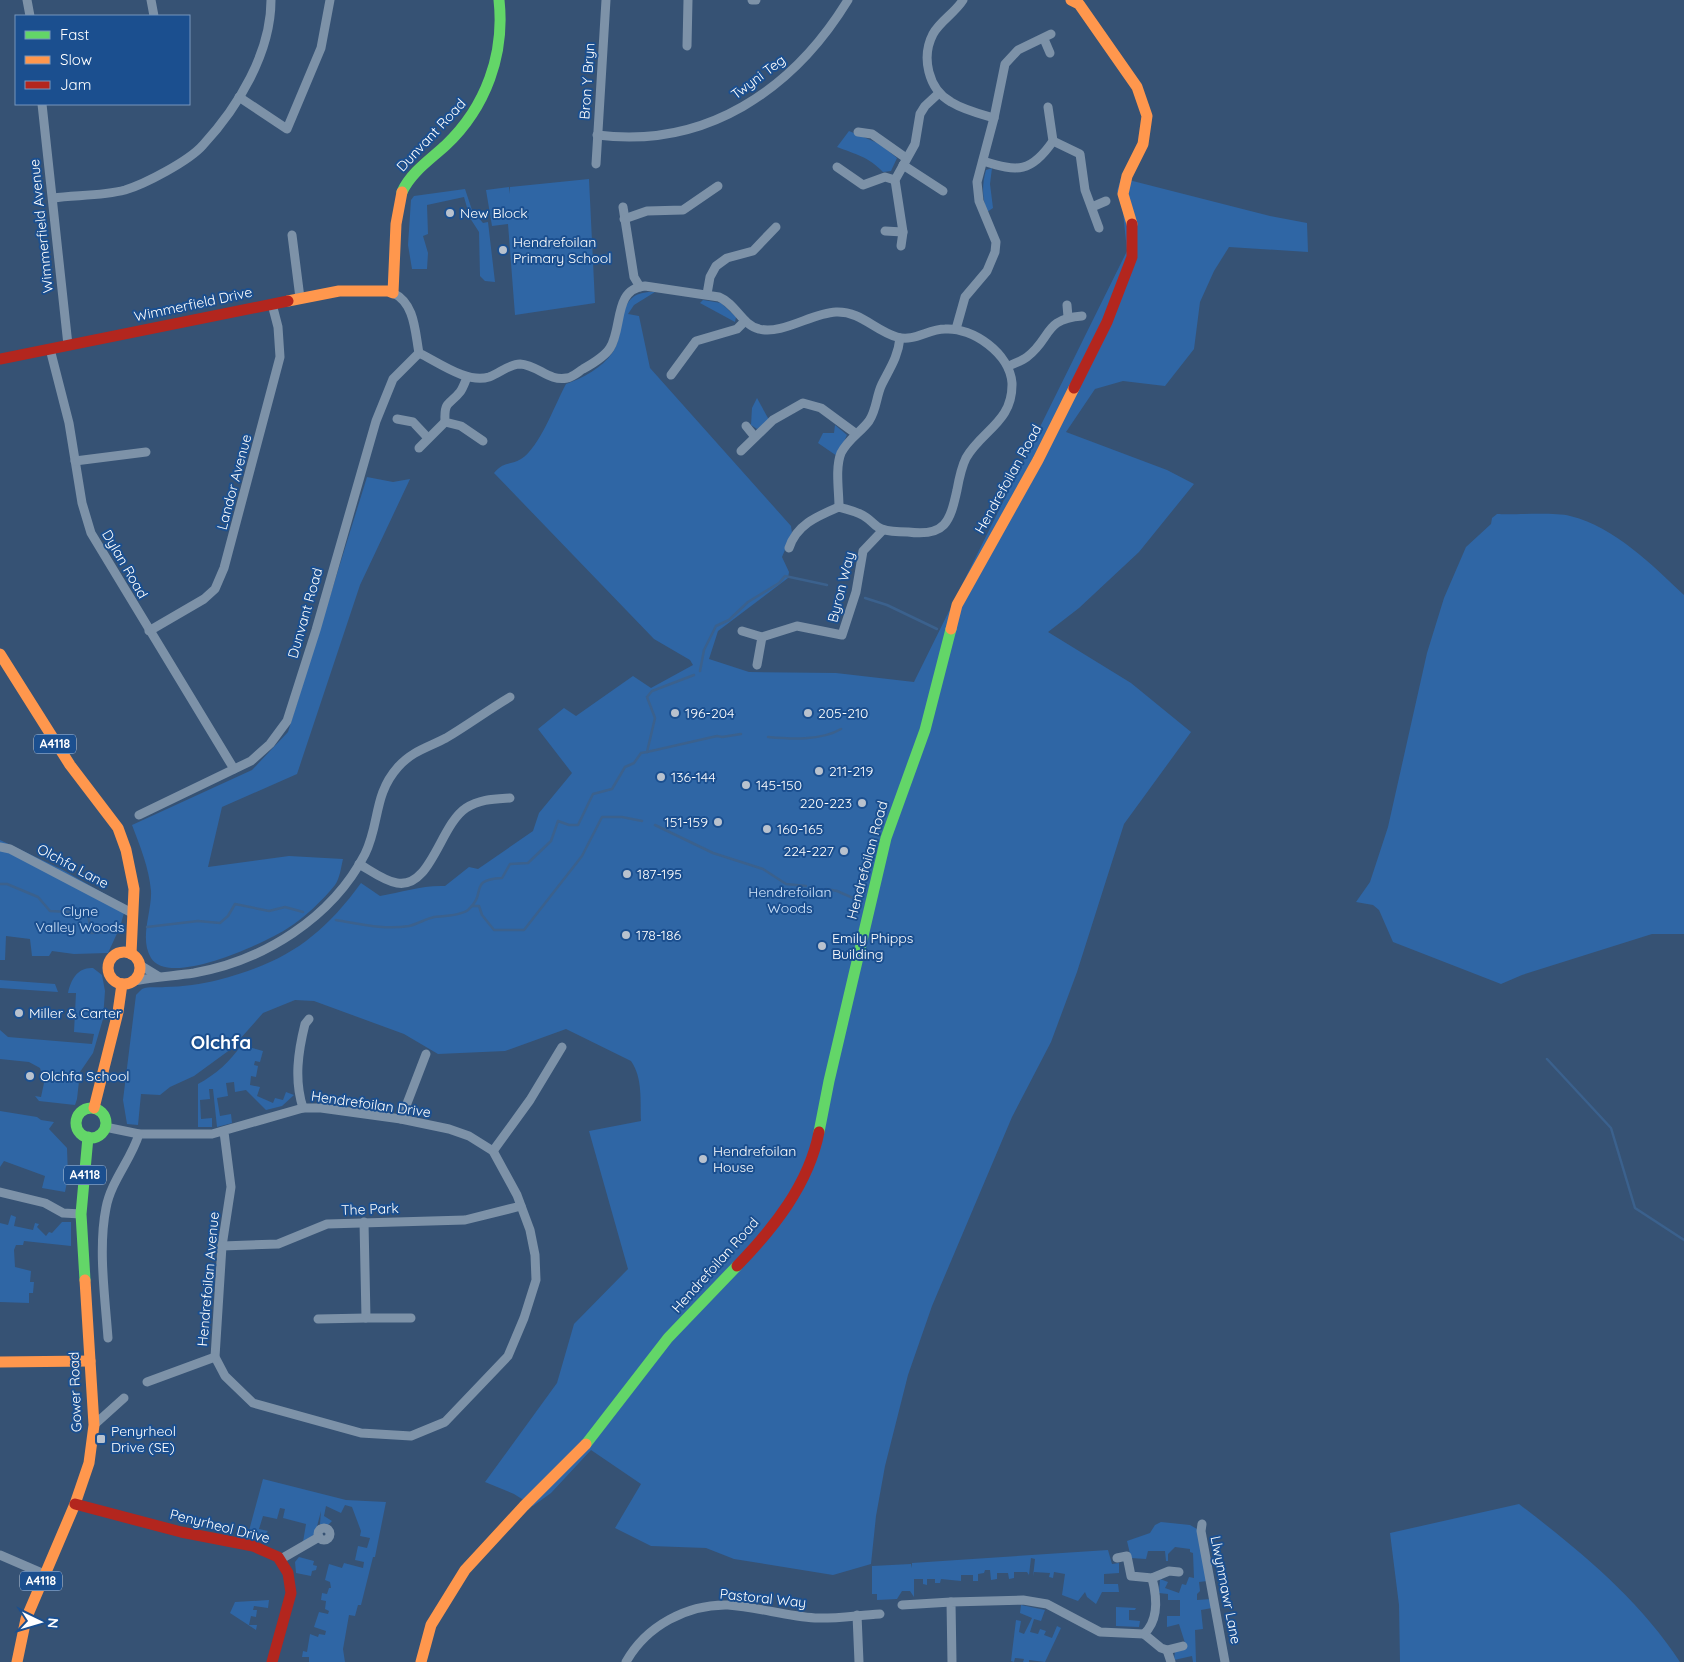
<svg xmlns="http://www.w3.org/2000/svg" width="1684" height="1662" viewBox="0 0 1684 1662" font-family="Quicksand,sans-serif">
  <style>
    .green { fill: #2f66a5 }
    .lines { fill: none; stroke-linecap: round; stroke-linejoin: round }
    .stream { stroke: #3b618d; stroke-width: 2.5 }
    .street { stroke: #7d92a8; stroke-width: 9 }
    .fast { stroke: #63d668; stroke-width: 11 }
    .slow { stroke: #ff974d; stroke-width: 11 }
    .jam { stroke: #b3261e; stroke-width: 11 }
    .poi-dot { fill: #b9c2ce; stroke: #1b4f8f; stroke-width: 2 }
    .labels { text-anchor: middle; stroke-width: 4; stroke-linejoin: round; paint-order: stroke }
    .shield { fill: #1b4f8f; stroke: #bbcadd; stroke-width: 1 }
    .shield-label { font-size: 12px; font-weight: bold; fill: #fff }
    .street-label { font-size: 14px; fill: #fff; stroke: #1b4f8f }
    .poi-label { font-size: 14px; fill: #fff; stroke: #1b4f8f; text-anchor: start }
    .park-label { font-size: 14px; fill: #cfe3fa; stroke: #1b4f8f }
    .district-label { font-size: 19px; font-weight: bold; fill: #fff; stroke: #1b4f8f }
  </style>
  <rect width="100%" height="100%" fill="#365274"/>
  <g class="green">
    <path d="M849,131L880,144L897,158L891,171L883,172C869,157 855,154 837,147Z"/>
    <path d="M992,168L990,184L993,208L987,212C982,197 982,184 986,170Z"/>
    <path d="M1121,178L1270,216L1307,223L1308,252L1229,247L1214,271L1200,302L1194,349L1165,386L1123,381L1095,389L1066,432L1167,470L1194,484L1139,552L1079,608L1048,632L1131,683L1191,732L1124,824L1077,972L1051,1042L1012,1117L932,1306L908,1375L885,1466L876,1516L871,1564L833,1575L734,1559L706,1548L651,1546L615,1528L641,1484L591,1450L551,1493L533,1506L514,1494L485,1482L557,1383L574,1324L628,1269L589,1131L641,1121C640,1101 643,1078 631,1061L566,1029L505,1051L438,1054L404,1034L314,1001L295,1000L263,1013L231,1049L194,1076L170,1087L160,1095L141,1094L138,1125L127,1124L123,1100L136,995C137,994 141,990 142,989C149,986 158,988 165,987C182,987 202,984 218,980C284,963 321,938 361,883L380,896C402,892 423,885 445,886L469,867L478,869L533,831L539,813L572,773L538,729L564,708L576,716L633,676L651,688L693,665L690,660L654,639L494,473C504,461 509,466 521,459C540,447 555,404 566,384C583,378 602,368 613,352C628,329 613,290 655,292L634,305L628,314L639,316L650,368L791,526L792,533L782,557L789,572L788,578L718,631L709,659L749,672L836,673L914,682L1127,251L1123,212L1117,191Z"/>
    <polygon points="589,179 595,303 515,315 508,224 492,226 486,190 509,187 510,194 510,187"/>
    <polygon points="465,189 472,210 483,223 488,222 495,282 485,281 480,276 479,232 470,218 464,197 427,205 428,234 423,236 428,253 427,269 412,269 408,245 411,200 414,196"/>
    <polygon points="703,300 721,303 736,317 735,322 700,303"/>
    <polygon points="757,398 769,420 757,429 751,425 752,408"/>
    <polygon points="835,425 847,435 837,456 818,443 823,433 834,433"/>
    <path d="M367,477L393,482L410,479L360,585L297,774L222,807L208,867L289,856L343,859C341,867 340,878 335,885C323,900 304,918 288,928C265,943 169,988 151,958C139,938 152,912 151,891C149,868 140,846 132,825L252,770L288,732Z"/>
    <path d="M1497,514C1515,515 1554,512 1570,516C1615,527 1652,565 1684,595V934H1652L1522,975L1501,984L1393,942L1379,910L1373,905L1356,902L1370,882L1388,827L1427,653L1444,598L1466,547L1491,524L1492,518Z"/>
    <polygon points="0,840 61,869 126,906 120,927 108,953 74,954 52,951 49,956 32,956 30,939 6,936 5,960 0,960"/>
    <path d="M93,968L102,975L105,991L103,1019L93,1053L80,1072L77,1099L75,1105L39,1101L35,1096L41,1097L44,1083L40,1068L29,1062L0,1059V1030L8,1037L92,1044L94,1034L74,1032L76,993H68C71,979 78,967 93,968Z"/>
    <polygon points="0,980 55,984 58,992 0,988"/>
    <path d="M241,1045L263,1051L260,1062L255,1061L254,1065L258,1066L256,1077L251,1076L250,1085L260,1087L257,1096L273,1103L275,1098L283,1100L286,1092L294,1095L282,1106L266,1110L246,1090L235,1092L234,1082L226,1083L228,1096L217,1098L220,1116L231,1114L232,1123L217,1127L213,1089H209L210,1099L200,1100L201,1119L212,1118V1127H198V1084C215,1075 231,1061 241,1045Z"/>
    <polygon points="0,1111 37,1117 41,1120 54,1122 49,1129 67,1148 68,1177 65,1192 42,1188 45,1176 4,1161 0,1167"/>
    <polygon points="11,1215 16,1217 14,1226 33,1230 35,1223 39,1224 37,1227 46,1236 49,1232 52,1233 62,1222 71,1222 71,1246 24,1241 23,1245 16,1245 14,1250 15,1267 31,1271 30,1282 34,1282 33,1293 29,1293 29,1303 0,1302 0,1223 8,1225"/>
    <polygon points="263,1479 346,1500 386,1502 375,1557 373,1557 361,1605 358,1605 355,1616 349,1615 343,1649 345,1662 309,1662 309,1657 302,1657 303,1651 307,1652 310,1634 318,1637 319,1634 325,1635 326,1631 314,1627 319,1612 328,1614 329,1611 325,1609 326,1601 321,1600 322,1593 327,1594 329,1588 331,1588 330,1582 325,1580 329,1564 342,1568 344,1563 363,1568 364,1562 355,1560 358,1546 367,1548 370,1538 360,1536 361,1531 352,1507 345,1505 341,1513 326,1506 324,1516 332,1521 328,1525 320,1524 321,1511 315,1534 303,1542 306,1524 283,1518 285,1509 280,1508 277,1519 263,1516 259,1529 268,1531 258,1541 247,1538"/>
    <path d="M1519,1504C1579,1550 1638,1598 1680,1662H1400L1399,1605L1390,1533Z"/>
    <polygon points="1161,1522 1190,1525 1197,1529 1207,1581 1199,1582 1200,1591 1197,1594 1197,1600 1211,1599 1212,1608 1201,1610 1203,1629 1195,1630 1196,1662 1193,1662 1192,1656 1174,1660 1175,1651 1185,1643 1179,1624 1167,1627 1167,1616 1180,1616 1180,1600 1168,1600 1168,1594 1159,1593 1160,1579 1168,1582 1165,1588 1179,1593 1182,1584 1186,1585 1189,1577 1194,1578 1193,1553 1190,1552 1190,1549 1175,1547 1168,1554 1168,1561 1166,1561 1165,1551 1148,1551 1146,1559 1131,1558 1127,1541 1150,1533 1155,1525"/>
    <polygon points="1108,1550 1112,1564 1119,1563 1119,1573 1104,1574 1104,1584 1118,1584 1119,1592 1102,1592 1096,1604 1087,1597 1085,1592 1078,1601 1062,1595 1065,1574 1054,1572 1053,1578 1049,1577 1050,1573 1034,1572 1033,1577 1035,1559 1031,1558 1029,1575 1027,1572 1014,1572 1014,1578 1009,1579 1008,1573 997,1573 997,1579 991,1580 990,1570 985,1570 984,1573 978,1574 978,1581 973,1581 973,1575 961,1575 961,1581 941,1579 940,1583 935,1583 935,1579 927,1579 927,1585 923,1584 923,1579 914,1579 914,1597 910,1591 902,1591 897,1599 877,1600 877,1594 872,1594 872,1566 911,1564 912,1568 912,1563"/>
    <polygon points="299,1557 314,1561 313,1565 317,1566 316,1570 312,1571 311,1576 296,1573 295,1562"/>
    <polygon points="269,1600 268,1608 254,1606 253,1610 257,1610 256,1617 251,1616 249,1625 257,1625 256,1630 230,1613 235,1602"/>
    <polygon points="1021,1605 1045,1610 1041,1621 1034,1619 1030,1632 1038,1634 1040,1629 1046,1631 1044,1635 1052,1638 1057,1626 1061,1628 1045,1662 1029,1660 1029,1662 1023,1662 1024,1659 1015,1658 1014,1662 1011,1661 1016,1620 1021,1621 1019,1632 1024,1634 1032,1618 1020,1613"/>
    <polygon points="1116,1607 1136,1608 1135,1610 1129,1610 1129,1620 1140,1621 1139,1627 1116,1626"/>
  </g>
  <g class="lines">
    <g class="stream">
      <polyline points="865,598 887,605 937,629"/>
      <polyline points="700,671 704,650 716,626 729,620 748,602 779,583 785,576 827,585"/>
      <path d="M768,737C790,739 821,741 841,729"/>
      <polyline points="647,752 717,736 722,737 741,734"/>
      <polyline points="655,825 713,853 763,869 786,884 806,886"/>
      <polyline points="0,884 7,884 38,897 50,911 88,913 91,933 124,931"/>
      <polyline points="826,889 837,891 860,901"/>
      <polyline points="472,906 479,906 482,915 494,930 524,930 582,856 602,817 622,817 642,821"/>
      <path d="M336,920C361,924 383,930 409,926C418,924 425,919 434,917C444,916 460,916 468,910C488,893 467,880 502,878L510,864L528,863L551,841L558,821L569,825H578L593,794L612,789L625,767L634,763L641,753L647,752L655,718L647,697L652,691L694,675"/>
      <polyline points="147,927 198,921 220,923 228,916 235,904 269,911 285,907 303,912"/>
      <polyline points="1547,1059 1611,1128 1635,1208 1684,1240"/>
    </g>
    <g class="street">
      <polyline points="27,0 30,16"/>
      <polyline points="151,0 154,16"/>
      <polyline points="752,0 756,0"/>
      <path d="M963,0C955,13 940,21 933,34C921,57 928,89 951,102C964,110 980,114 994,118"/>
      <polyline points="1044,39 1050,53"/>
      <polyline points="687,46 688,0"/>
      <polyline points="239,97 287,129 321,48 330,0"/>
      <polyline points="42,104 68,345"/>
      <polyline points="858,132 872,134 906,158"/>
      <path d="M597,135C706,149 793,90 848,0"/>
      <polyline points="1053,141 1080,154 1085,190 1099,228"/>
      <path d="M983,161C1018,172 1031,173 1053,141L1048,107"/>
      <polyline points="596,164 606,0"/>
      <polyline points="903,165 943,191"/>
      <polyline points="837,167 863,185 885,177 895,180"/>
      <path d="M53,198C76,195 102,196 125,190C145,184 189,161 203,145C238,107 271,53 271,0"/>
      <polyline points="623,207 634,277 640,287"/>
      <polyline points="1092,207 1106,201"/>
      <polyline points="624,219 647,211 683,210 718,186"/>
      <polyline points="885,231 903,232"/>
      <polyline points="292,235 300,298"/>
      <polyline points="901,246 903,232 895,180 915,144 920,114 925,106 939,93"/>
      <path d="M393,293C415,303 415,332 419,353C438,362 467,384 489,377C500,373 509,364 520,364C538,365 549,382 567,378C573,377 578,372 583,369C592,364 605,356 610,348C623,328 613,289 645,286L719,297C736,304 742,325 759,329C782,335 812,313 836,312C861,311 875,331 897,337C914,342 928,329 945,329C973,327 1010,354 1012,383C1013,422 982,430 966,458C961,468 959,479 957,490C950,522 945,537 908,532C900,532 890,532 882,529C875,527 873,522 867,518C860,512 848,510 839,507C818,516 797,524 789,548"/>
      <polyline points="707,294 710,277 716,266 727,258 753,251 776,227"/>
      <polyline points="1067,305 1068,317"/>
      <polyline points="956,329 965,297 987,271 995,252 996,242 979,201 977,182 994,118 1005,64 1018,50 1051,34"/>
      <polyline points="50,349 69,423 82,503 91,533 234,769"/>
      <path d="M1009,366C1015,363 1022,361 1027,357C1052,338 1043,319 1082,316"/>
      <polyline points="671,375 696,341 737,329 745,321"/>
      <path d="M467,377C465,382 463,388 460,392C449,406 444,400 445,422L461,426L483,441"/>
      <polyline points="397,419 413,422 428,438"/>
      <polyline points="746,426 755,437"/>
      <polyline points="419,448 445,422"/>
      <polyline points="741,451 773,420 803,403 821,408 855,433"/>
      <polyline points="75,461 146,452"/>
      <path d="M839,507C839,491 835,468 841,453C848,439 861,432 869,421C877,409 876,396 882,384C890,368 898,357 900,338"/>
      <polyline points="149,631 204,599 215,589 224,568 280,357 278,327 272,304"/>
      <polyline points="742,631 762,637 757,665"/>
      <polyline points="762,637 797,626 842,635 856,592 863,551 883,530"/>
      <polyline points="139,815 251,761 270,744 287,721 316,630 376,421 393,379 419,353"/>
      <polyline points="0,847 10,849 132,913"/>
      <path d="M359,864C370,870 384,881 397,883C431,889 440,825 466,808C480,799 494,799 510,798"/>
      <polyline points="140,965 158,976"/>
      <path d="M134,981C154,977 174,976 194,973C263,961 332,918 365,854C380,824 373,795 398,767C412,751 429,747 446,738C468,725 488,710 510,697"/>
      <path d="M303,1108C294,1080 298,1052 305,1024L309,1019"/>
      <polyline points="401,1119 426,1054"/>
      <polyline points="105,1127 139,1134 212,1134 303,1108 321,1108 401,1119 449,1129 469,1136 493,1151 517,1195 530,1230 535,1255 536,1280 524,1318 508,1356 445,1422 411,1436 361,1433 253,1403 225,1376 215,1357 222,1246 231,1187 224,1132"/>
      <polyline points="493,1151 530,1100 562,1047"/>
      <polyline points="0,1192 45,1203 63,1213 81,1214"/>
      <polyline points="364,1222 366,1318 411,1318"/>
      <polyline points="222,1246 278,1244 327,1224 465,1220 521,1206"/>
      <polyline points="318,1319 366,1318"/>
      <path d="M108,1338C105,1297 98,1248 106,1208C111,1181 131,1160 139,1134"/>
      <polyline points="147,1382 215,1357"/>
      <polyline points="94,1425 124,1398"/>
      <polyline points="1202,1524 1201,1531 1225,1662"/>
      <circle cx="324" cy="1534" r="6"/>
      <polyline points="0,1555 44,1574"/>
      <polyline points="1117,1558 1127,1556 1131,1576 1152,1578 1169,1571 1179,1572"/>
      <polyline points="281,1559 319,1537"/>
      <path d="M1152,1578C1157,1597 1159,1620 1144,1634L1161,1648L1167,1650L1183,1646"/>
      <polyline points="902,1605 951,1602"/>
      <polyline points="857,1615 859,1662"/>
      <polyline points="1167,1650 1171,1662"/>
      <path d="M626,1662C646,1626 687,1604 728,1605C757,1607 786,1616 815,1618C836,1619 859,1615 880,1614"/>
      <polyline points="952,1662 951,1602 1023,1600 1047,1604 1100,1632 1144,1634"/>
    </g>
    <g class="fast">
      <path d="M402,192C411,172 431,159 446,145C486,107 505,54 499,0"/>
      <circle cx="91" cy="1123" r="15"/>
      <polyline points="819,1132 829,1081 886,838 925,730 951,629"/>
      <polyline points="85,1280 81,1214 88,1137"/>
      <polyline points="586,1444 668,1338 737,1266"/>
    </g>
    <g class="slow">
      <polyline points="1071,0 1079,4 1137,87 1147,116 1143,144 1127,176 1123,194 1132,224"/>
      <polyline points="288,301 339,291 388,291 393,293 396,224 402,192"/>
      <polyline points="951,629 957,605 1038,460 1074,388"/>
      <polyline points="0,654 70,765 118,828 126,850 134,889 131,954"/>
      <circle cx="124" cy="968" r="16"/>
      <polyline points="94,1108 118,1012 122,984"/>
      <polyline points="0,1362 90,1361"/>
      <polyline points="17,1662 26,1619 75,1504 89,1463 94,1425 85,1280"/>
      <polyline points="421,1662 431,1625 465,1570 524,1506 586,1444"/>
    </g>
    <g class="jam">
      <polyline points="0,359 288,301"/>
      <polyline points="1074,388 1107,322 1132,257 1132,224"/>
      <path d="M737,1266C773,1229 809,1184 819,1132"/>
      <polyline points="75,1504 181,1532 253,1546 278,1557 288,1573 291,1593 272,1662"/>
    </g>
  </g>
  <g class="poi-dot">
    <circle cx="450" cy="213" r="5"/>
    <circle cx="503" cy="250" r="5"/>
    <circle cx="675" cy="713" r="5"/>
    <circle cx="808" cy="713" r="5"/>
    <circle cx="819" cy="771" r="5"/>
    <circle cx="661" cy="777" r="5"/>
    <circle cx="746" cy="785" r="5"/>
    <circle cx="862" cy="803" r="5"/>
    <circle cx="718" cy="822" r="5"/>
    <circle cx="767" cy="829" r="5"/>
    <circle cx="844" cy="851" r="5"/>
    <circle cx="627" cy="874" r="5"/>
    <circle cx="626" cy="935" r="5"/>
    <circle cx="822" cy="946" r="5"/>
    <circle cx="19" cy="1013" r="5"/>
    <circle cx="30" cy="1076" r="5"/>
    <circle cx="703" cy="1159" r="5"/>
    <rect x="96" y="1434" width="10" height="10" rx="2.5"/>
  </g>
  <g class="labels">
    <g class="shield">
      <rect x="34" y="734.5" width="42" height="19" rx="4"/>
      <rect x="64" y="1165.5" width="42" height="19" rx="4"/>
      <rect x="20" y="1571.5" width="42" height="19" rx="4"/>
    </g>
    <g class="shield-label">
      <text x="55" y="748">A4118</text>
      <text x="85" y="1179">A4118</text>
      <text x="41" y="1585">A4118</text>
    </g>
    <g class="street-label">
      <text transform="translate(758 77) rotate(-37)" y="5">Twyni Teg</text>
      <text transform="translate(587 81) rotate(-86)" y="5">Bron Y Bryn</text>
      <text transform="translate(431 135) rotate(-47)" y="5">Dunvant Road</text>
      <text transform="translate(41 226) rotate(-96)" y="5">Wimmerfield Avenue</text>
      <text transform="translate(193 304) rotate(-12)" y="5">Wimmerfield Drive</text>
      <text transform="translate(1008 479) rotate(-61)" y="5">Hendrefoilan Road</text>
      <text transform="translate(234 482) rotate(-75)" y="5">Landor Avenue</text>
      <text transform="translate(125 564) rotate(60)" y="5">Dylan Road</text>
      <text transform="translate(841 587) rotate(-76)" y="5">Byron Way</text>
      <text transform="translate(305 613) rotate(-74)" y="5">Dunvant Road</text>
      <text transform="translate(867 860) rotate(-75)" y="5">Hendrefoilan Road</text>
      <text transform="translate(73 866) rotate(28)" y="5">Olchfa Lane</text>
      <text transform="translate(371 1104) rotate(8)" y="5">Hendrefoilan Drive</text>
      <text transform="translate(370 1209) rotate(-2)" y="5">The Park</text>
      <text transform="translate(715 1265) rotate(-48)" y="5">Hendrefoilan Road</text>
      <text transform="translate(208 1279) rotate(-85)" y="5">Hendrefoilan Avenue</text>
      <text transform="translate(75 1392) rotate(-92)" y="5">Gower Road</text>
      <text transform="translate(220 1526) rotate(14)" y="5">Penyrheol Drive</text>
      <text transform="translate(1226 1590) rotate(79)" y="5">Llwynmawr Lane</text>
      <text transform="translate(763 1598) rotate(6)" y="5">Pastoral Way</text>
    </g>
    <g class="poi-label">
      <text x="460" y="218">New Block</text>
      <text x="513" y="247">Hendrefoilan<tspan x="513" dy="16">Primary School</tspan></text>
      <text x="685" y="718">196-204</text>
      <text x="818" y="718">205-210</text>
      <text x="829" y="776">211-219</text>
      <text x="671" y="782">136-144</text>
      <text x="756" y="790">145-150</text>
      <text x="852" y="808" text-anchor="end">220-223</text>
      <text x="708" y="827" text-anchor="end">151-159</text>
      <text x="777" y="834">160-165</text>
      <text x="834" y="856" text-anchor="end">224-227</text>
      <text x="637" y="879">187-195</text>
      <text x="636" y="940">178-186</text>
      <text x="832" y="943">Emily Phipps<tspan x="832" dy="16">Building</tspan></text>
      <text x="29" y="1018">Miller &amp; Carter</text>
      <text x="40" y="1081">Olchfa School</text>
      <text x="713" y="1156">Hendrefoilan<tspan x="713" dy="16">House</tspan></text>
      <text x="111" y="1436">Penyrheol<tspan x="111" dy="16">Drive (SE)</tspan></text>
    </g>
    <g class="park-label">
      <text x="790" y="897">Hendrefoilan<tspan x="790" dy="16">Woods</tspan></text>
      <text x="80" y="916">Clyne<tspan x="80" dy="16">Valley Woods</tspan></text>
    </g>
    <g class="district-label">
      <text x="221" y="1049">Olchfa</text>
    </g>
  </g>
  <rect x="15" y="15" width="175" height="90" fill="#1b4f8f" stroke="#7695bc"/>
  <rect x="25" y="31" width="25" height="8" fill="#63d668" stroke="#7695bc"/>
  <text x="60" y="40" font-size="15" fill="#ffffff">Fast</text>
  <rect x="25" y="56" width="25" height="8" fill="#ff974d" stroke="#7695bc"/>
  <text x="60" y="65" font-size="15" fill="#ffffff">Slow</text>
  <rect x="25" y="81" width="25" height="8" fill="#b3261e" stroke="#7695bc"/>
  <text x="60" y="90" font-size="15" fill="#ffffff">Jam</text>
  <g transform="translate(40 1622) rotate(95)" stroke="#1b4f8f" stroke-width="4" paint-order="stroke">
  <path d="M0-4L9 19L0 12L-9 19Z" fill="#ffffff"/>
  <text y="-8" font-size="14" font-weight="bold" text-anchor="middle" fill="#ffffff">N</text>
  </g>
</svg>
